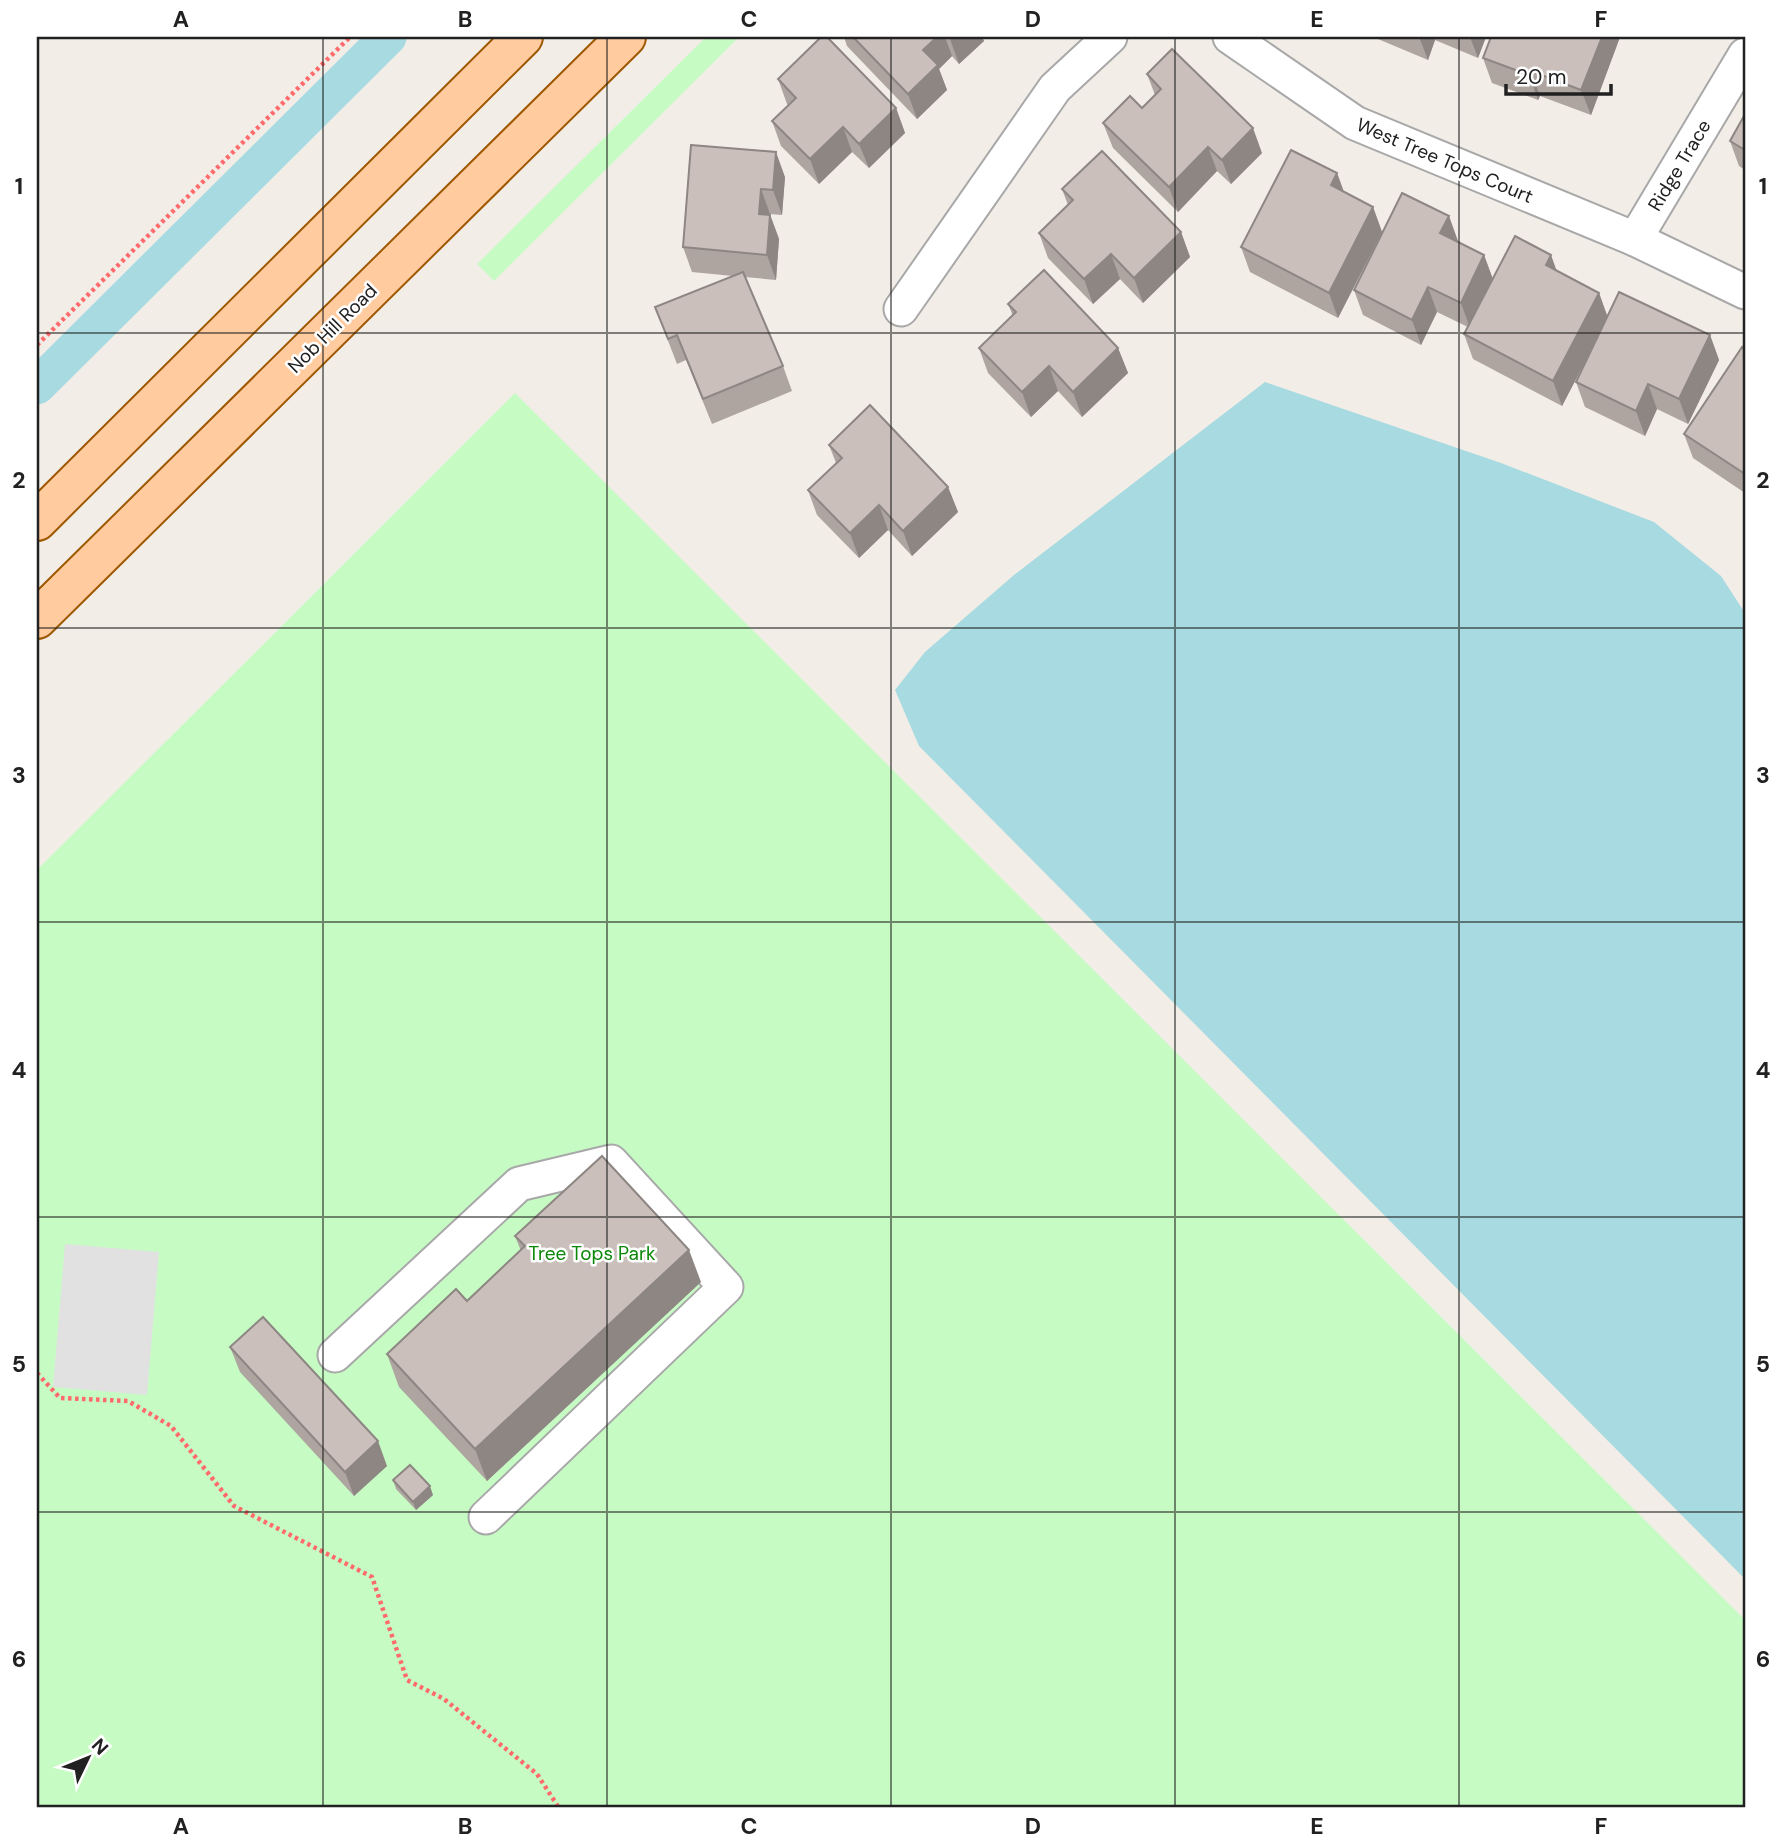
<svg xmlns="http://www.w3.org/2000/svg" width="1782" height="1845" viewBox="0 0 1782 1845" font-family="'DM Sans',sans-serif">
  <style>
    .park { fill: #c6fcc4 }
    .parking { fill: #e1e1e1 }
    .water { fill: #a7dae1 }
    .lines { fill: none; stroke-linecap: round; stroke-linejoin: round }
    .canal { stroke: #a7dae1; stroke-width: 37 }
    .minor-casing { stroke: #a8a8a8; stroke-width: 37 }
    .major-casing { stroke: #9e5800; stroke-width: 42 }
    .path { stroke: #ff6b6c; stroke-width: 4.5; stroke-dasharray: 3.5 3.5; stroke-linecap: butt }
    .minor { stroke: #fff; stroke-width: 33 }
    .major { stroke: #ffcb9f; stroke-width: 38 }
    .wall { fill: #aea4a0 }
    .shaded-wall { fill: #8d8682 }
    .building { fill: #cabfba; stroke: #8d8682; stroke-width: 2 }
    .grid { fill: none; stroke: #212121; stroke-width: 2; stroke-opacity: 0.55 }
    .labels { text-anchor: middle; stroke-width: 5; stroke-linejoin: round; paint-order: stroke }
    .street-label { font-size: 19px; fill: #212121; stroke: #fff }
    .park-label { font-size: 19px; fill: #0b8707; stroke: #fff }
    .neatline { fill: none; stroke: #212121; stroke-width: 2.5 }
    .grid-label { font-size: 23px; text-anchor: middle; font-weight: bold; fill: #212121 }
  </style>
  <rect width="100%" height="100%" fill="#f2ede7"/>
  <g class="park">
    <polygon points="706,37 739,37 494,281 477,264"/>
    <polygon points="515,393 1745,1620 1745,1808 37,1808 37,870"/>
  </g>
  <polygon class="parking" points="65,1244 159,1252 147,1395 53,1387"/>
  <polygon class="water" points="1265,382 1501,463 1654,522 1721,576 1745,613 1745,1579 919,746 895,690 925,652 1014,575"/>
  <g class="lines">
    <polyline class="canal" points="37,386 388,37"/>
    <defs>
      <g id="minor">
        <polyline points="1230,37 1355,123 1635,239 1745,292"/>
        <polyline points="1635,239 1745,55"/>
        <polyline points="901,309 1055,88 1110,37"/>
        <polyline points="335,1355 519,1184 611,1162 726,1287 486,1517"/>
      </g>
      <g id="major">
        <polyline points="37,521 523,37"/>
        <polyline points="37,619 626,37"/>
      </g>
    </defs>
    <use href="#minor" class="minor-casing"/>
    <use href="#major" class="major-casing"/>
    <g class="path">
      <polyline points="37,345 350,37"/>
      <polyline points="37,1373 60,1398 128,1401 171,1426 234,1506 372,1577 407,1680 444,1699 537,1774 559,1808"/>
    </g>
    <use href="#minor" class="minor"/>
    <use href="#major" class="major"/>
  </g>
  <g class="wall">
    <polygon points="844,37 982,37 984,41 959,64 952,56 939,69 947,90 917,119 847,46"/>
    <polygon points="1377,37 1486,37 1478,58 1435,40 1428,60 1378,39"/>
    <polygon points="1491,37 1620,37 1591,115 1540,96 1538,100 1492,83 1483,58"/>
    <polygon points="1147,74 1262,153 1231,184 1217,171 1178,212 1113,148 1103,123 1142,108 1155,95"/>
    <polygon points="778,79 896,108 905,133 869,168 852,152 819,184 781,146 772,121 788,105 787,104"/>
    <polygon points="1745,114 1745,170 1739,166 1730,141"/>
    <polygon points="691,145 785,177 782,215 770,214 779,239 776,280 745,277 783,366 792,391 712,424 686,360 677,364 655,307 733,276 692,272 683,247"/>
    <polygon points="1337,173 1344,192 1373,207 1382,232 1338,318 1250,272 1241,247"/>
    <polygon points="1062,189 1181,232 1190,257 1143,303 1120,279 1093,304 1048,258 1039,233 1068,205"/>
    <polygon points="1458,241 1458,242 1484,255 1493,279 1557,271 1599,293 1607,316 1710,335 1719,360 1688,424 1657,409 1645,436 1585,407 1576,382 1597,338 1562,406 1473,359 1464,334 1468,327 1437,312 1421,345 1363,315 1354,290"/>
    <polygon points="1008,304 1118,348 1128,373 1082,417 1058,391 1031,417 988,373 979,348 1013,316"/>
    <polygon points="1745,350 1745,493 1693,458 1684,434"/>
    <polygon points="829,445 948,487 958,512 912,556 888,530 859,558 817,515 808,490 836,463"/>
    <polygon points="515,1236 701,1282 487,1481 399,1387 387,1354 467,1301 521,1251"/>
    <polygon points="230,1347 387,1466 354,1496 240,1372"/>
    <polygon points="393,1480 433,1495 416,1510 396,1489"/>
  </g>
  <g class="shaded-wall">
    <polygon points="937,37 945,37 952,56 939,69 947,90 917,119 908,94 923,50"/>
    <polygon points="953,37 982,37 984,41 959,64 950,39"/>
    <polygon points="1419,37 1434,37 1435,40 1428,60"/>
    <polygon points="1470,37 1486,37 1478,58"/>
    <polygon points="1602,37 1620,37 1591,115 1581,90"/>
    <polygon points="1531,71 1540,96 1538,100 1529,75"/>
    <polygon points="896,108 905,133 869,168 859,144"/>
    <polygon points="843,127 852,152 819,184 810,159"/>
    <polygon points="1253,128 1262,153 1231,184 1222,160"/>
    <polygon points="1208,147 1217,171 1178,212 1169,187"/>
    <polygon points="776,152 785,177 782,215 773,190"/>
    <polygon points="1337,173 1346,198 1331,185"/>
    <polygon points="761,189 770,214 769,237 770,215 779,239 776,280 767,255 759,214"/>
    <polygon points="1373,207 1382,232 1338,318 1329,293"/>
    <polygon points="1449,216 1458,241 1449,258 1440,233"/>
    <polygon points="1181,232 1190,257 1143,303 1134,278"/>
    <polygon points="1111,254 1120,279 1093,304 1084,279"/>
    <polygon points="1484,255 1493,280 1470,328 1461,303"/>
    <polygon points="1551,255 1560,280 1546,265"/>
    <polygon points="1428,287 1437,312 1421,345 1412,320"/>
    <polygon points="1599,293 1608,318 1562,406 1553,381"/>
    <polygon points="1710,335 1719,360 1688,424 1679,399"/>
    <polygon points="1118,348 1128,373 1082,417 1073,392"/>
    <polygon points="1049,366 1058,391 1031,417 1022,392"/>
    <polygon points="1648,384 1657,409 1645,436 1636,411"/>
    <polygon points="948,487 958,512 912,556 903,531"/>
    <polygon points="879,505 888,530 859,558 850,533"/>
    <polygon points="689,1250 701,1282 487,1481 475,1449"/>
    <polygon points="378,1441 387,1466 354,1496 345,1472"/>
    <polygon points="430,1486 433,1495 416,1510 413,1502"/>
  </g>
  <g class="building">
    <polygon points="821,37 827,37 896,108 859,144 843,127 810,159 772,121 796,98 778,79"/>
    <polygon points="853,37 937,37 923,50 938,65 908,94"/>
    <polygon points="1491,37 1602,37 1581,90 1531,71 1529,75 1483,58"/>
    <polygon points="1172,49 1253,128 1222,160 1208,147 1169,187 1103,123 1130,96 1142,108 1161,89 1147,74"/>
    <polygon points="1745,114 1745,150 1730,141"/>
    <polygon points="691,145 776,152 773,190 761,189 759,214 770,215 767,255 683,247"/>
    <polygon points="1291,150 1337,173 1331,185 1373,207 1329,293 1241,247"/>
    <polygon points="1102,151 1181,232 1134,278 1111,254 1084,279 1039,233 1073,200 1062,189"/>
    <polygon points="1402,193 1449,216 1440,233 1484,255 1461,303 1428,287 1412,320 1354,290"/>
    <polygon points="1515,236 1551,255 1546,265 1599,293 1553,381 1464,334"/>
    <polygon points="1044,270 1118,348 1073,392 1049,366 1022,392 979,348 1016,312 1008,304"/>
    <polygon points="743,272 783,366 703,399 677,335 668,339 655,307"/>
    <polygon points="1619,292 1710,335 1679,399 1648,384 1636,411 1576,382"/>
    <polygon points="1742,347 1745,350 1745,474 1684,434"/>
    <polygon points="870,405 948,487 903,531 879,505 850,533 808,490 842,458 829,445"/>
    <polygon points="602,1156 689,1250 475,1449 387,1354 456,1289 467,1301 525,1246 515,1236"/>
    <polygon points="263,1317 378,1441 345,1472 230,1347"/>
    <polygon points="410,1465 430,1486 413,1502 393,1480"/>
  </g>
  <path class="grid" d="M323,37V1808M607,37V1808M891,37V1808M1175,37V1808M1459,37V1808M37,333H1745M37,628H1745M37,922H1745M37,1217H1745M37,1512H1745"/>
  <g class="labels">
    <g class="street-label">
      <text transform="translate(1445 160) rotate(23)" y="7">West Tree Tops Court</text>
      <text transform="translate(1679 165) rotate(-59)" y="7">Ridge Trace</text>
      <text transform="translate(332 328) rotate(-45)" y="7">Nob Hill Road</text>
    </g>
    <g class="park-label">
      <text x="592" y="1260">Tree Tops Park</text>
    </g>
  </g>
  <rect width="1782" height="1845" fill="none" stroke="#ffffff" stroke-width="77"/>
  <g transform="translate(88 1758) rotate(47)" stroke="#ffffff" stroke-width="5" paint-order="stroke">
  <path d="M0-5L12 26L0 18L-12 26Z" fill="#212121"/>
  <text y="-10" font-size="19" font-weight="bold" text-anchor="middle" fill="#212121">N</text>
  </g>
  <path d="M1506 84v10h105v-10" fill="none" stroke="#212121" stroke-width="3.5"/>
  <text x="1516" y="84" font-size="21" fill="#212121" stroke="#ffffff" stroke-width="5" paint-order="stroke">20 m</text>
  <rect x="38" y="38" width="1706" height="1768" class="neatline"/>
  <g class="grid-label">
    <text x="181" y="27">A</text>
    <text x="465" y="27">B</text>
    <text x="749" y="27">C</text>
    <text x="1033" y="27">D</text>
    <text x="1317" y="27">E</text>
    <text x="1601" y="27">F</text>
    <text x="19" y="194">1</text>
    <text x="1763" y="194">1</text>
    <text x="19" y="488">2</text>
    <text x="1763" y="488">2</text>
    <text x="19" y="783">3</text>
    <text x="1763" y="783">3</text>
    <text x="19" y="1078">4</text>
    <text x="1763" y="1078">4</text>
    <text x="19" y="1372">5</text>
    <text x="1763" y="1372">5</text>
    <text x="19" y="1667">6</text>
    <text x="1763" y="1667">6</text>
    <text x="181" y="1834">A</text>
    <text x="465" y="1834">B</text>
    <text x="749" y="1834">C</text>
    <text x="1033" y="1834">D</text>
    <text x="1317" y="1834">E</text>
    <text x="1601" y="1834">F</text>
  </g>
</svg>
